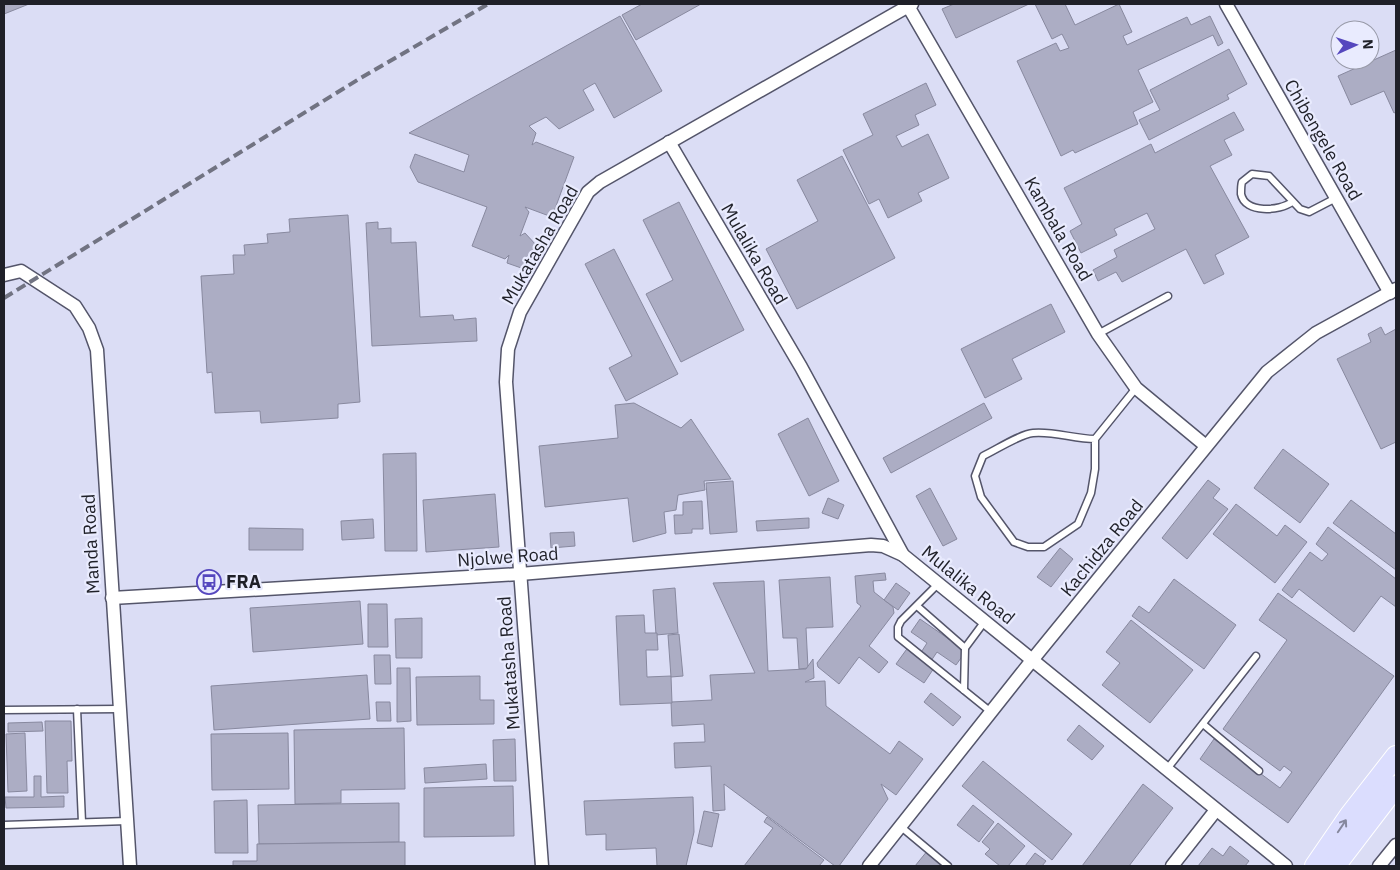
<svg xmlns="http://www.w3.org/2000/svg" width="1400" height="870" viewBox="0 0 1400 870" font-family="'IBM Plex Sans',sans-serif">
  <style>
    .building { fill: #acadc4; stroke: #88899f }
    .lines { fill: none; stroke-linecap: round; stroke-linejoin: round }
    .lane-casing { stroke: #54556a; stroke-width: 9 }
    .street-casing { stroke: #54556a; stroke-width: 15 }
    .primary-casing { stroke: #fff; stroke-width: 22 }
    .lane { stroke: #fff; stroke-width: 6 }
    .street { stroke: #fff; stroke-width: 12 }
    .primary { stroke: #dbddfe; stroke-width: 20 }
    .rail { stroke: #717382; stroke-width: 4; stroke-dasharray: 10 5; stroke-linecap: butt }
    .oneway { stroke: #86889e }
    .labels { text-anchor: middle; stroke-width: 4.5; stroke-linejoin: round; paint-order: stroke }
    .street-label { font-size: 18px; fill: #1f2028; stroke: #e9ebfe }
    .poi-label { font-size: 18px; font-weight: bold; fill: #1f2028; stroke: #e9ebfe; text-anchor: start }
  </style>
  <rect width="100%" height="100%" fill="#dbddf5"/>
  <g class="building">
    <polygon points="4,4 29,4 4,14"/>
    <polygon points="642,4 701,4 636,40 622,15"/>
    <polygon points="954,4 1029,4 956,38 942,9"/>
    <polygon points="1035,4 1065,4 1075,25 1119,4 1132,32 1123,36 1127,45 1187,17 1191,25 1210,16 1223,43 1218,46 1213,35 1138,70 1153,102 1133,112 1138,124 1075,153 1073,150 1061,156 1017,61 1056,43 1060,51 1069,48 1062,34 1052,39"/>
    <polygon points="620,16 662,91 614,118 595,83 583,90 594,110 559,129 546,117 529,126 536,133 532,145 536,142 574,157 552,217 525,207 529,212 520,236 525,233 536,245 527,270 507,263 509,255 505,259 472,246 487,207 418,182 410,167 415,154 464,172 469,155 409,133"/>
    <polygon points="1229,49 1247,84 1227,95 1229,99 1149,140 1139,120 1160,110 1150,90"/>
    <polygon points="1396,50 1396,112 1394,113 1384,91 1351,105 1338,76"/>
    <polygon points="926,83 936,105 915,115 919,125 896,136 902,147 928,134 949,178 918,193 922,201 888,218 879,199 869,204 843,150 873,135 863,114"/>
    <polygon points="1234,112 1244,130 1224,140 1232,155 1210,166 1249,237 1215,255 1224,274 1204,284 1186,249 1122,282 1116,272 1098,281 1093,270 1117,257 1114,250 1155,229 1147,213 1114,229 1117,235 1081,253 1070,231 1082,224 1064,188 1151,144 1155,153"/>
    <polygon points="842,156 895,258 797,309 766,249 818,221 797,180"/>
    <polygon points="679,202 744,330 681,362 646,294 673,280 643,220"/>
    <polygon points="348,215 360,402 338,404 338,418 261,423 260,411 215,413 212,372 207,373 201,276 234,274 233,255 245,255 244,245 268,243 267,234 290,232 289,219"/>
    <polygon points="378,222 378,229 391,228 391,243 416,242 420,317 453,315 454,320 476,318 477,341 372,346 366,223"/>
    <polygon points="614,249 678,374 626,401 609,368 632,356 585,264"/>
    <polygon points="1051,304 1065,332 1012,359 1022,379 985,398 961,349"/>
    <polygon points="1381,327 1385,335 1396,329 1396,442 1381,449 1337,359 1371,342 1368,334"/>
    <polygon points="634,403 681,428 691,419 731,479 704,481 705,490 678,495 676,510 664,512 666,533 633,542 628,498 545,507 539,446 618,438 615,405"/>
    <polygon points="984,403 992,418 891,473 883,458"/>
    <polygon points="808,418 839,481 809,496 778,434"/>
    <polygon points="1283,449 1329,484 1300,523 1254,488"/>
    <polygon points="416,453 417,551 385,551 383,454"/>
    <polygon points="1208,480 1220,489 1213,498 1228,509 1187,559 1162,538"/>
    <polygon points="733,481 737,532 710,534 706,483"/>
    <polygon points="930,488 957,539 943,546 916,496"/>
    <polygon points="495,494 499,547 426,552 423,500"/>
    <polygon points="828,498 844,505 838,519 822,513"/>
    <polygon points="1351,500 1396,534 1396,570 1333,523"/>
    <polygon points="702,501 703,529 692,529 692,533 675,534 674,515 683,515 683,502"/>
    <polygon points="1236,504 1277,536 1285,525 1307,542 1275,583 1213,534"/>
    <polygon points="809,518 809,528 757,531 756,521"/>
    <polygon points="373,519 374,538 342,540 341,521"/>
    <polygon points="1328,527 1396,579 1396,607 1381,596 1354,632 1299,589 1292,598 1282,590 1310,552 1322,561 1328,554 1316,544"/>
    <polygon points="249,528 303,529 303,550 249,550"/>
    <polygon points="574,532 575,546 551,548 550,533"/>
    <polygon points="1060,548 1073,559 1051,587 1037,577"/>
    <polygon points="885,573 886,580 873,581 874,592 893,607 894,613 869,646 888,662 879,673 859,657 839,684 818,667 817,663 861,606 857,603 855,576"/>
    <polygon points="830,577 833,627 806,628 808,668 799,669 797,638 783,638 779,580"/>
    <polygon points="1174,579 1236,625 1204,669 1132,616 1139,606 1149,613"/>
    <polygon points="764,581 768,671 806,669 813,659 814,678 805,682 825,681 826,706 890,754 899,741 923,759 896,795 881,784 888,799 839,866 835,866 724,784 725,810 713,811 711,766 675,768 674,743 705,742 704,724 672,726 671,702 712,700 710,675 755,673 713,583"/>
    <polygon points="896,583 910,593 898,610 884,600"/>
    <polygon points="675,588 678,633 656,635 653,590"/>
    <polygon points="1278,593 1394,676 1288,823 1200,759 1214,739 1280,788 1292,772 1284,766 1280,771 1223,729 1287,640 1259,620"/>
    <polygon points="360,601 363,644 253,652 250,608"/>
    <polygon points="368,604 387,604 388,647 368,647"/>
    <polygon points="644,615 645,633 657,633 658,650 646,650 647,677 671,676 672,703 620,705 616,616"/>
    <polygon points="422,618 422,658 396,658 395,619"/>
    <polygon points="920,619 966,651 956,665 937,652 929,664 934,668 924,683 896,664 909,646 920,654 927,643 911,632"/>
    <polygon points="1131,620 1193,670 1150,723 1102,685 1120,663 1106,652"/>
    <polygon points="679,634 683,676 671,677 668,635"/>
    <polygon points="374,655 390,655 391,684 375,684"/>
    <polygon points="397,668 410,668 411,721 397,722"/>
    <polygon points="367,675 370,719 214,730 211,686"/>
    <polygon points="480,676 480,700 494,700 494,724 417,725 416,677"/>
    <polygon points="931,693 961,717 953,726 924,702"/>
    <polygon points="376,702 390,702 391,721 377,721"/>
    <polygon points="45,721 71,721 72,761 67,761 68,793 47,793"/>
    <polygon points="42,722 43,731 8,732 8,723"/>
    <polygon points="1079,725 1104,746 1092,760 1067,740"/>
    <polygon points="404,728 405,789 341,790 341,803 295,804 294,730"/>
    <polygon points="25,733 27,791 8,792 6,734"/>
    <polygon points="288,733 289,789 212,790 211,734"/>
    <polygon points="515,739 516,781 494,781 493,740"/>
    <polygon points="983,761 1072,834 1052,860 962,786"/>
    <polygon points="486,764 487,779 425,783 424,768"/>
    <polygon points="34,776 41,776 41,797 64,796 64,807 6,808 5,797 34,797"/>
    <polygon points="1143,784 1173,808 1129,866 1082,866"/>
    <polygon points="513,786 514,836 424,837 424,788"/>
    <polygon points="693,797 694,832 686,866 657,866 656,848 606,850 606,834 586,835 584,801"/>
    <polygon points="247,800 248,853 215,853 214,801"/>
    <polygon points="399,803 399,842 259,844 258,805"/>
    <polygon points="973,805 994,822 979,842 957,825"/>
    <polygon points="704,811 719,814 712,847 697,843"/>
    <polygon points="767,817 824,860 819,866 744,866 773,828 764,822"/>
    <polygon points="998,823 1025,846 1008,866 1000,866 985,854 990,849 982,842"/>
    <polygon points="405,842 405,866 233,866 233,861 257,861 257,844"/>
    <polygon points="1230,846 1249,861 1245,866 1198,866 1212,848 1223,856"/>
    <polygon points="928,850 949,866 915,866"/>
    <polygon points="1035,853 1046,861 1042,866 1025,866"/>
  </g>
  <g class="lines">
    <defs>
      <g id="lane">
        <path d="M1292,202C1280,211 1245,214 1241,194C1241,190 1241,185 1242,182L1252,174L1269,176L1300,209L1309,212L1336,198"/>
        <polyline points="1098,334 1168,296"/>
        <path d="M1095,439V469L1091,493L1078,524L1044,547H1028L1014,542L981,497L975,476L983,456C996,450 1020,434 1033,433C1054,431 1074,439 1095,439L1136,388"/>
        <polyline points="938,584 901,621 898,627 898,637 991,712"/>
        <polyline points="917,606 965,648"/>
        <polyline points="964,690 965,648 985,621"/>
        <polyline points="77,709 82,822"/>
        <polyline points="4,710 119,709"/>
        <polyline points="1203,724 1259,771"/>
        <polyline points="1167,769 1256,656"/>
        <polyline points="4,825 127,821"/>
        <polyline points="900,826 948,866"/>
      </g>
      <g id="street">
        <polyline points="1226,4 1390,293"/>
        <polyline points="908,6 1098,334 1136,388 1206,446"/>
        <polyline points="669,142 801,367 903,555 1286,866"/>
        <polyline points="4,275 21,271 75,306 89,328 97,350 130,866"/>
        <polyline points="112,598 520,574 871,545 883,546 903,555"/>
        <polyline points="542,866 506,382 508,349 520,312 588,192 600,182 912,4"/>
        <polyline points="869,866 1033,659 1267,372 1316,333 1396,289"/>
        <polyline points="1172,866 1216,810"/>
        <polyline points="1379,866 1396,845"/>
      </g>
      <g id="primary">
        <polyline points="1315,866 1350,815 1396,756"/>
        <polyline points="1335,866 1396,786"/>
      </g>
    </defs>
    <use href="#lane" class="lane-casing"/>
    <use href="#street" class="street-casing"/>
    <use href="#primary" class="primary-casing"/>
    <use href="#lane" class="lane"/>
    <use href="#street" class="street"/>
    <use href="#primary" class="primary"/>
    <polyline class="rail" points="4,298 359,79 488,4"/>
  </g>
  <defs><path id="oneway-shaft" d="M-6 0H5M1.5-3L5.5 0L1.5 3" fill="none" stroke-width="1.6" stroke-linecap="round" stroke-linejoin="round" transform="scale(1.25)"/></defs>
  <use class="oneway" href="#oneway-shaft" transform="translate(1342 826) rotate(-56)"/>
  <defs>
    <symbol id="bus-ring" viewBox="-11 -11 22 22"><circle r="9.5" fill="#e9ebfe" stroke="#5547be" stroke-width="1.5"/><path d="M-5-6H5V4H4V6H2V4H-2V6H-4V4H-5ZM-3.5-4V0h7V-4ZM-3.5 1.2v1.5H-2V1.2ZM2 1.2v1.5H3.5V1.2Z" fill="#5547be"/></symbol>
  </defs>
  <g fill-rule="evenodd">
    <use href="#bus-ring" x="195" y="568" width="28" height="28"/>
  </g>
  <g class="labels">
    <g class="street-label">
      <text transform="translate(1323 140) rotate(60)" y="6">Chibengele Road</text>
      <text transform="translate(1058 229) rotate(60)" y="6">Kambala Road</text>
      <text transform="translate(540 245) rotate(-60)" y="6">Mukatasha Road</text>
      <text transform="translate(754 254) rotate(60)" y="6">Mulalika Road</text>
      <text transform="translate(91 544) rotate(-93)" y="6">Manda Road</text>
      <text transform="translate(1102 548) rotate(-51)" y="6">Kachidza Road</text>
      <text transform="translate(508 557) rotate(-4)" y="6">Njolwe Road</text>
      <text transform="translate(968 585) rotate(39)" y="6">Mulalika Road</text>
      <text transform="translate(509 663) rotate(-94)" y="6">Mukatasha Road</text>
    </g>
    <g class="poi-label">
      <text x="226" y="588">FRA</text>
    </g>
  </g>
  <rect width="1400" height="870" fill="none" stroke="#1f2028" stroke-width="10"/>
  <g transform="translate(1355 45) rotate(87)"><circle r="24" fill="#e9ebfe" stroke="#989aa8"/>
  <path d="M0-4L9 19L0 12L-9 19Z" fill="#5547be"/>
  <text y="-8" font-size="14" font-weight="bold" text-anchor="middle" fill="#1f2028">N</text>
  </g>
</svg>
